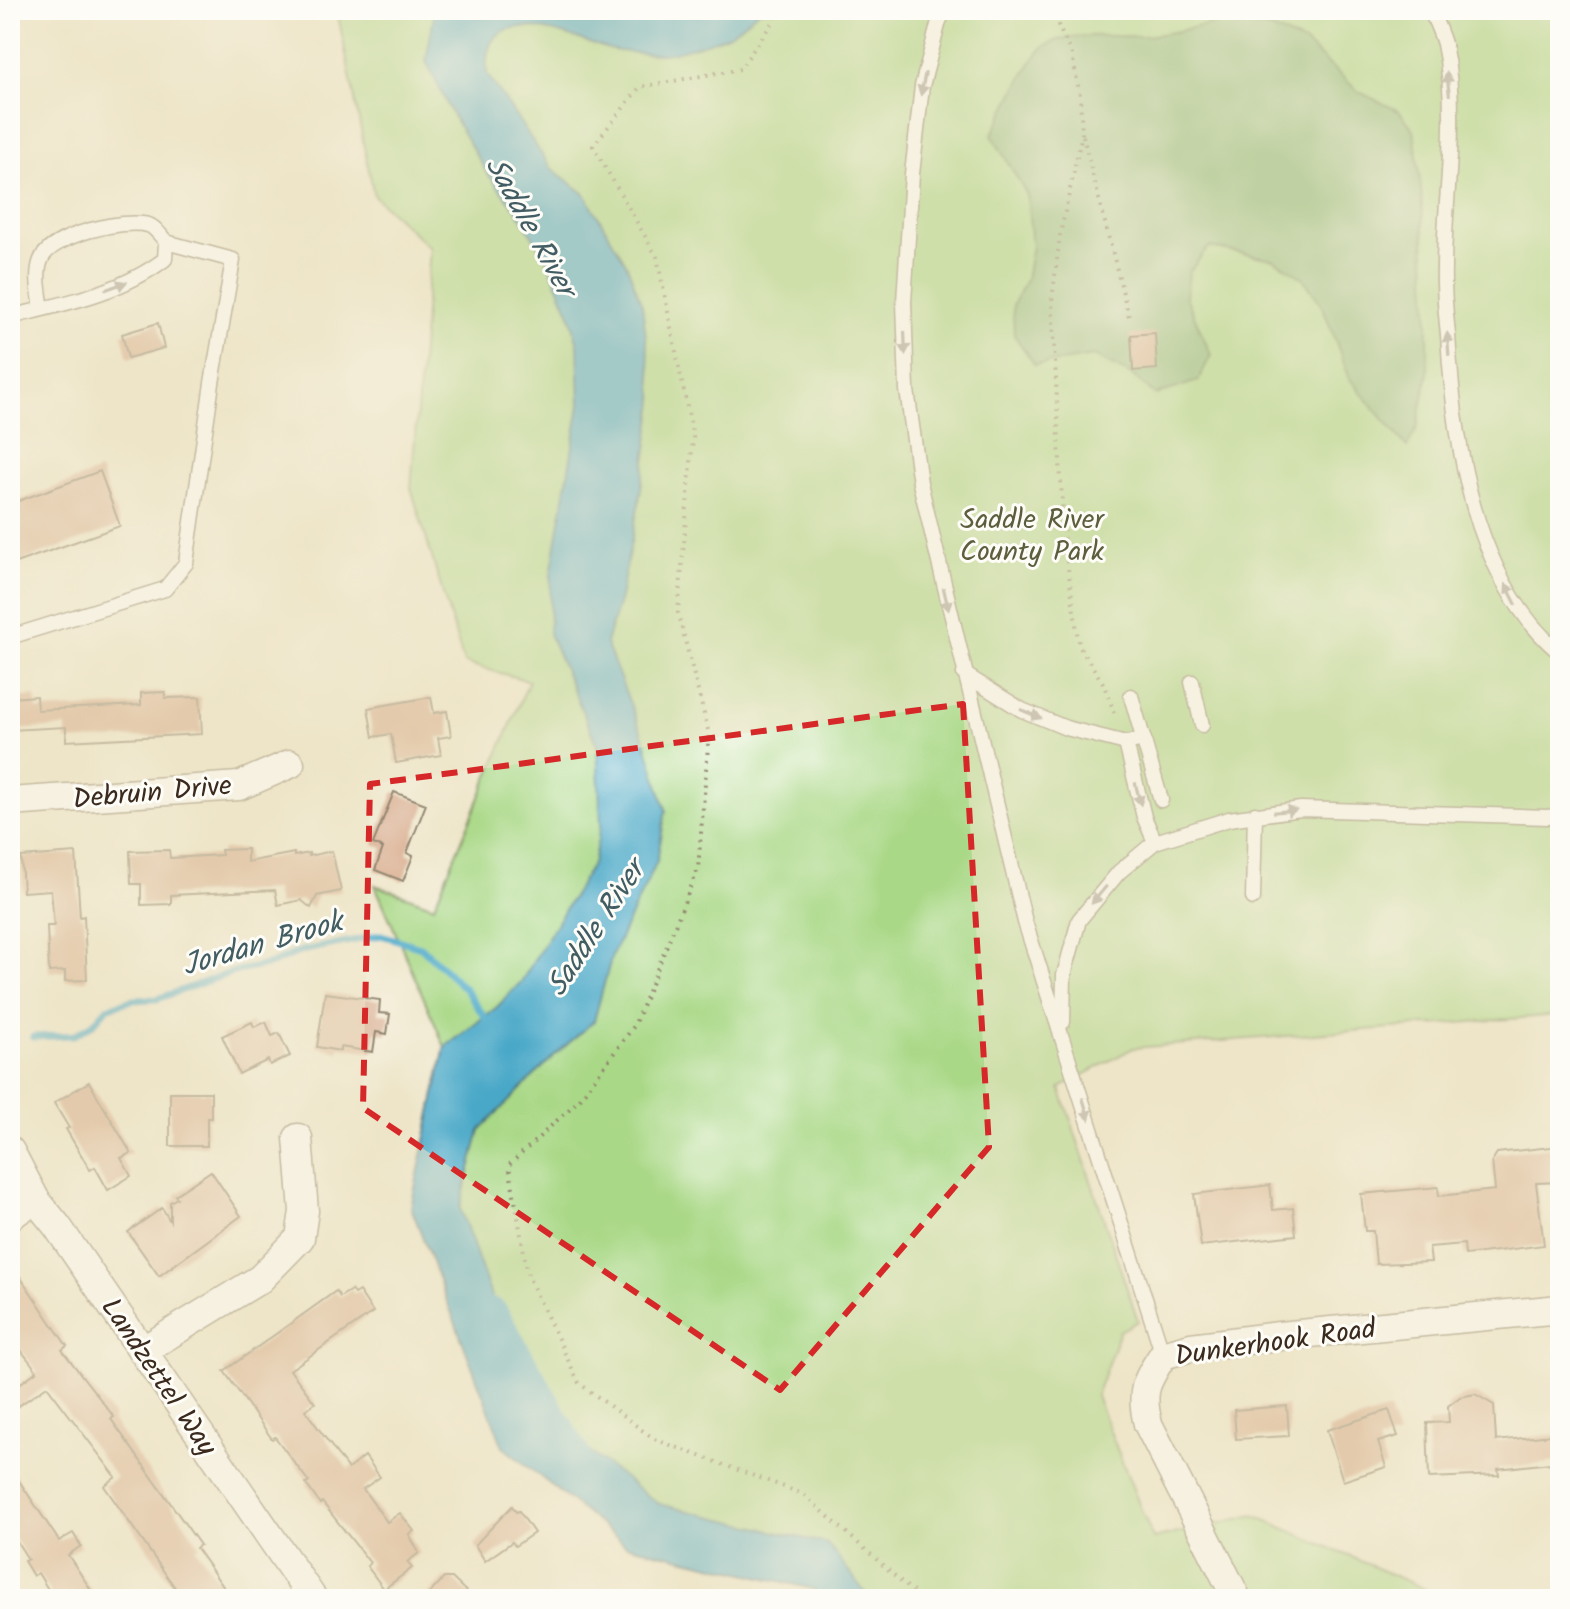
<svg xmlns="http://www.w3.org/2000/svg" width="1570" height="1609" viewBox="0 0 1570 1609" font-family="Kalam,sans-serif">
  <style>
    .green { fill: #a9d886; stroke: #728152; stroke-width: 2 }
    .forest { fill: #86b873; stroke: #607148; stroke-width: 2 }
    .water { fill: #49a8c8; stroke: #426973; stroke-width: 2 }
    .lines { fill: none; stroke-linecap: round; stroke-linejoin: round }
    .stream { stroke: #49a8c8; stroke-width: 7 }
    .river { stroke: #49a8c8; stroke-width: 42 }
    .building { fill: #d7a989 }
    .service-casing { stroke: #948873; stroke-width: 17 }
    .minor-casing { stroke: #948873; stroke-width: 31 }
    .path { stroke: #948873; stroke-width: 4; stroke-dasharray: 2 6; stroke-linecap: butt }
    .service { stroke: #fff; stroke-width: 14 }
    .minor { stroke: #fff; stroke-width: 28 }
    .oneway { fill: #a79f9a }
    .marked { fill: none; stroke: #d62828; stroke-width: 6; stroke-dasharray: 16 10; stroke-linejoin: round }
    .labels { text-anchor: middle; stroke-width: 6; stroke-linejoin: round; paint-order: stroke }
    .park-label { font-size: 28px; fill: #5c5e3d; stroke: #fdfcf7 }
    .street-label { font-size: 28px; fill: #3b2a1e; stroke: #fdfcf7 }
    .water-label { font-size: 30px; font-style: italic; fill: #415c62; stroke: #fdfcf7 }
  </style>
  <rect width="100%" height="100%" fill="#fdfcf7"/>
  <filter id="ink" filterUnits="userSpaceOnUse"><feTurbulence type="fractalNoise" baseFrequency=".0125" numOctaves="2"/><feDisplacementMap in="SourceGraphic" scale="16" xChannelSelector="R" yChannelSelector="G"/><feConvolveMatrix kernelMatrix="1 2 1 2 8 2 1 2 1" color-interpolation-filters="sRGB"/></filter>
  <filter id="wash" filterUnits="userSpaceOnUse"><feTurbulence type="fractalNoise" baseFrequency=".006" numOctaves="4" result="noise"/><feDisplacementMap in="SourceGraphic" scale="32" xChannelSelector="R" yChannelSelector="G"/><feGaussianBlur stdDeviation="1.8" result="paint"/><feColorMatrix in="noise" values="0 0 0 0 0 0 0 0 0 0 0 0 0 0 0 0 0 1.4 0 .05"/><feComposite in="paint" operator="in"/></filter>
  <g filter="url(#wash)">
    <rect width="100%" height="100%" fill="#eee5c8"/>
    <polygon class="green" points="337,10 1560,10 1560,1015 1133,1048 1060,1088 1138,1321 1120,1331 1096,1396 1153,1539 1254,1515 1448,1599 821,1599 813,1589 626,1545 503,1447 411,1207 445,1047 375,885 434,906 529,681 464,663 411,488 430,248 374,196"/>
    <path class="forest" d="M1227,21L1272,29L1305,43L1359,92L1399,111L1414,130L1421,189L1428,311V374L1417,428L1407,447L1350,379L1322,305L1303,278L1273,259L1209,247L1189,272L1186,297L1211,355L1198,381L1156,395L1132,375L1094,356L1035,365L1014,335L1013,305L1026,280L1032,246L1027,195L992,135C1002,118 1032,53 1045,46C1071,30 1113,38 1142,36C1170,35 1199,25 1227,21Z"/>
    <path class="water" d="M435,10H760C751,17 741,26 731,33C719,40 674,54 660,54C643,53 621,53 605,48C557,32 480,0 487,74L551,168L585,194L627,265L642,305L654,402L639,502L620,598L606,643L645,741L666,810L657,861L612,955L594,1021L554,1056L480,1130L460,1208L517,1369L518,1398L659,1504L828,1544L870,1599H821L813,1589L626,1545L503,1447L411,1207L445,1047L497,1007L521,982L593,863L601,825L597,745L549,634L551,574L580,405L578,345L570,314L547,260L518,212L487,173L453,116L426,61Z"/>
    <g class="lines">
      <polyline class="stream" points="33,1037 74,1035 93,1024 107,1008 132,1000 157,999 233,972 271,964 301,951 381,935 421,947 465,989 489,1023"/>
      <polyline class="river" points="489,1318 576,1469"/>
    </g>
    <g id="blocks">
      <g class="building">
        <polygon points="158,323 164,348 128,358 122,334"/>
        <polygon points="1155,333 1157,369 1133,371 1131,335"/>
        <polygon points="100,471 120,526 10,565 10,504"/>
        <polygon points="165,692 165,698 200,697 202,734 66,741 66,727 10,730 10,698 36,696 37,710 141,705 141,693"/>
        <polygon points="431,697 434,713 447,711 451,736 438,738 441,755 396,763 391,734 373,737 368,708"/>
        <polygon points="394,792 426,804 407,853 413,856 403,881 375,870 383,848 373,844"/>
        <polygon points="247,849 247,862 294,853 294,856 309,853 309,856 332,851 341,891 317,896 311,908 301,900 278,905 275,890 171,895 171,904 141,905 141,884 131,884 130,851 169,850 170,858 222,855 221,850"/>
        <polygon points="76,853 80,917 84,916 87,980 65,981 65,971 49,972 47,926 54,926 51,890 23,892 21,857"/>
        <polygon points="325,993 380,1000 379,1013 390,1014 387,1034 376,1032 373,1052 340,1047 340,1051 317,1047"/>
        <polygon points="252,1022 254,1027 266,1022 272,1036 279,1033 290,1056 270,1065 268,1060 239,1074 222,1036"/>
        <polygon points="89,1082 131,1153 121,1158 131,1176 108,1190 95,1167 90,1170 66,1129 69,1128 54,1103"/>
        <polygon points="170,1092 211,1092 211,1118 207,1118 207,1146 170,1146"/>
        <polygon points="1560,1146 1560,1182 1536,1183 1544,1245 1465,1255 1464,1244 1429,1247 1431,1262 1376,1264 1373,1231 1365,1231 1361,1194 1438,1187 1439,1196 1495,1190 1492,1161 1497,1153"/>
        <polygon points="211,1171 241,1216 159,1276 128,1232 162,1208 170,1221 170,1202 177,1198 175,1195"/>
        <polygon points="1270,1185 1273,1210 1293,1208 1296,1235 1201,1246 1194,1194"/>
        <polygon points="10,1262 67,1346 62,1350 114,1417 111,1419 200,1545 196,1548 232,1599 183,1599 104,1486 116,1477 47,1386 10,1412 10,1391 37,1371 10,1336"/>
        <polygon points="351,1290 354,1294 359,1291 373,1312 290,1370 315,1403 305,1410 348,1469 365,1456 380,1477 363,1489 387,1522 400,1513 414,1531 409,1534 419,1553 407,1562 412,1568 384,1589 367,1566 370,1563 322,1502 320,1504 306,1484 309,1482 275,1437 272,1439 224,1371 336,1291 340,1297"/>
        <polygon points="1475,1394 1494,1405 1496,1441 1560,1434 1560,1462 1498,1469 1499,1475 1429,1478 1427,1423 1449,1422 1448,1406 1460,1397"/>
        <polygon points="1287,1406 1289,1436 1236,1439 1234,1410"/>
        <polygon points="1389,1410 1398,1436 1378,1442 1386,1467 1343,1481 1327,1430"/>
        <polygon points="10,1467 59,1541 73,1533 81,1546 68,1555 97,1599 54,1599 38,1573 33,1576 24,1561 28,1559 10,1531"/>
        <polygon points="512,1506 516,1512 519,1511 534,1533 515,1546 512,1542 485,1561 475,1545"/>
        <polygon points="444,1578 452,1578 474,1599 424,1599"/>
      </g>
    </g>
  </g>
  <g filter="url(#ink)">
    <use href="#blocks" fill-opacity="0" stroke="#948873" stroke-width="2"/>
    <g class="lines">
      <defs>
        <g id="service">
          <polyline points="945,10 939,21 922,86 912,174 904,302 907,390 920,483 1025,922 1163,1355"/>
          <path d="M1431,10C1435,21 1441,33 1444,44C1460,117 1444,195 1444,269C1443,291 1446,313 1448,335C1454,442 1473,580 1560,653"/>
          <path d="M10,317C63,304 121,293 165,259L166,242C161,236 155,227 148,225C125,218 50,235 41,260C35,275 40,294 42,309"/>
          <polyline points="10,637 165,589 186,563 212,383 233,260 166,242"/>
          <polyline points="964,674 1022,710 1066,728 1126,743 1144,739"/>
          <polyline points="1192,682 1202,725"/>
          <polyline points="1131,696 1161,800"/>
          <polyline points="1126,743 1144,817 1155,842"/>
          <polyline points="1253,898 1255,814"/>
          <polyline points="1063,1022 1064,975 1079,920 1119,872 1155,842 1229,819 1301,809 1548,817 1560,815"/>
        </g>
        <g id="minor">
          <polyline points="10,802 239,786 290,764"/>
          <polyline points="10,1151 35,1199 57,1226 313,1599"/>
          <polyline points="10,1216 35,1199"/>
          <polyline points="142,1351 260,1279 300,1238 304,1211 298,1138"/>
          <path d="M1237,1599L1148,1424C1140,1392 1145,1383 1163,1355L1191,1347L1279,1336L1560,1309"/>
        </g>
      </defs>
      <use href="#service" class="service-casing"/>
      <use href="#minor" class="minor-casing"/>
      <g class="path">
        <polyline points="781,10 740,69 640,87 593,146 657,257 693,437 678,613 709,734 698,869 634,1026 579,1100 509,1165 528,1276 579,1383 654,1439 803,1494 921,1599"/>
        <polyline points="1051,10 1072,55 1080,95 1082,134 1060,235 1052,300 1064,540 1079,646 1103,683 1116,717"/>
        <polyline points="1083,136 1130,321"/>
      </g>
      <use href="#service" class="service"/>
      <use href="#minor" class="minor"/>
    </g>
    <defs><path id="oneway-solid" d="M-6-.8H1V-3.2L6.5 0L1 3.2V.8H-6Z" transform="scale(2)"/></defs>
    <g class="oneway">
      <use href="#oneway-solid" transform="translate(923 84) rotate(101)"/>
      <use href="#oneway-solid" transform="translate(1448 84) rotate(-97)"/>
      <use href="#oneway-solid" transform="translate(116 286) rotate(-20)"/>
      <use href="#oneway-solid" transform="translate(905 343) rotate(88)"/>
      <use href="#oneway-solid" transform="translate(1448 344) rotate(-94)"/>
      <use href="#oneway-solid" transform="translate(1511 594) rotate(-117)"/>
      <use href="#oneway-solid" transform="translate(946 599) rotate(77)"/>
      <use href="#oneway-solid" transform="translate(1031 714) rotate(23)"/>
      <use href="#oneway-solid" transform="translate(1138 794) rotate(76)"/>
      <use href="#oneway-solid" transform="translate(1285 811) rotate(-6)"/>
      <use href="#oneway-solid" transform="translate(1099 895) rotate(130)"/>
      <use href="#oneway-solid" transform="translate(1086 1109) rotate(73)"/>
    </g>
  </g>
  <path d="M0 0H1570V1609H0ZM963,704L989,1147L780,1390L363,1108L370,784Z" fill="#eee5c8" fill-opacity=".55" fill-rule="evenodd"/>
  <path class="marked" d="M963,704L989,1147L780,1390L363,1108L370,784Z"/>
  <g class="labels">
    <g class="park-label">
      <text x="1032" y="528">Saddle River<tspan x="1032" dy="32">County Park</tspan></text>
    </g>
    <g class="street-label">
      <text transform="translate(152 791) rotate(-5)" y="10">Debruin Drive</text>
      <text transform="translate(1275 1341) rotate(-8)" y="10">Dunkerhook Road</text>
      <text transform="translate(160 1376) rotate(56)" y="10">Landzettel Way</text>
    </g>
    <g class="water-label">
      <text transform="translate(531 226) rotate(61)" y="10">Saddle River</text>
      <text transform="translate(595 928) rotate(-57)" y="10">Saddle River</text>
      <text transform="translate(262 943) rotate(-16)" y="10">Jordan Brook</text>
    </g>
  </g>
  <rect width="1570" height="1609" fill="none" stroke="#fdfcf7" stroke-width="40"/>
</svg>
